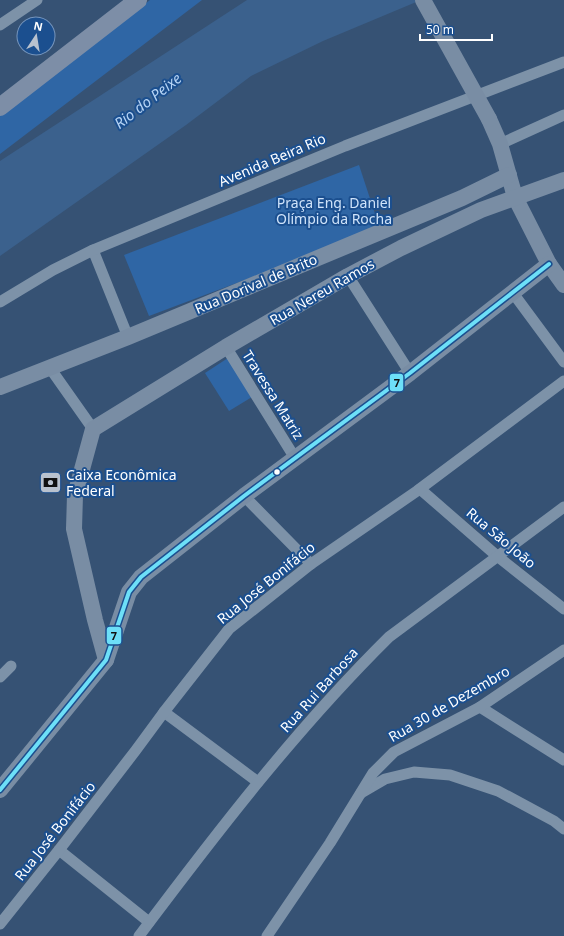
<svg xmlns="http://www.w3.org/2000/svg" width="564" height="936" viewBox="0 0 564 936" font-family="'Noto Sans',sans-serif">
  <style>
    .green { fill: #2f66a5 }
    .water { fill: #3b618d }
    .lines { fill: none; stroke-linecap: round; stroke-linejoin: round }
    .street { stroke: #7d92a8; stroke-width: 11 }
    .secondary { stroke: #798da4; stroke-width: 16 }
    .primary { stroke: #7d8ea7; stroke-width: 18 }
    .secondary-bridge { stroke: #798da4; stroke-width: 16 }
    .bus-1-casing { stroke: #1b4f8f; stroke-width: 7 }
    .bus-1 { stroke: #6ddff8; stroke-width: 4 }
    .bus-dot { fill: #fff; stroke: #1b4f8f; stroke-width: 1.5 }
    .labels { text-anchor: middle; stroke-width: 4; stroke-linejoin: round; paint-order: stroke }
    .street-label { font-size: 14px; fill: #fff; stroke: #1b4f8f }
    .park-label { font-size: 14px; fill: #cfe3fa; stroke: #1b4f8f }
    .poi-label { font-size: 14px; fill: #fff; stroke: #1b4f8f; text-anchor: start }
    .water-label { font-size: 15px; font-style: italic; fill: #b5d3f5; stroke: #1b4f8f }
    .line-badge { stroke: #1b4f8f; stroke-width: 1.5 }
    .pale-badge-label { font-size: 11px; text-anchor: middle; font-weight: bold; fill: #111 }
  </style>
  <rect width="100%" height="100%" fill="#365274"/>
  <g class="green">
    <polygon points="150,0 202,0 0,154 0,115"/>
    <polygon points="359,165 380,229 149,316 124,255"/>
    <polygon points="228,358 252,397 229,411 205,373"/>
  </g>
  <polygon class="water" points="247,0 421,0 323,41 251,76 186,125 0,256 0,161"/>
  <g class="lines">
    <g class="street">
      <polyline points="0,25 37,0"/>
      <polyline points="500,144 564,115"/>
      <polyline points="93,250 128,337"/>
      <polyline points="348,276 410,373"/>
      <polyline points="513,293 564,362"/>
      <polyline points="0,302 53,270 93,250 345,146 564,62"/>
      <polyline points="226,347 295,458"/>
      <polyline points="50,368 93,429"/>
      <polyline points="420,489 497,556 564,609"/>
      <polyline points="244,496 311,564"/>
      <polyline points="0,677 11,666"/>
      <polyline points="480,707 564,760"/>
      <polyline points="164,712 258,782"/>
      <polyline points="361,793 385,779 414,772 450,775 498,791 554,821 564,829"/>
      <polyline points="59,850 149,922"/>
      <polyline points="0,924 59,850 136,750 164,712 229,629 311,564 417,491 564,381"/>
      <path d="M139,936C217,832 297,728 389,637L564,507"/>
      <polyline points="267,936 330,843 373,773 394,752 480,707 564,650"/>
    </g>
    <g class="secondary">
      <polyline points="489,119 500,144 515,197 549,264 564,285"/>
      <polyline points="0,387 128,337 462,198 509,175"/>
      <polyline points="106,660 95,620 74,529 75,495 93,429 226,347 348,276 401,248 481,210 564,180"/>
      <polyline points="0,790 106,660 129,592 141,577 244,496 410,373 549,264"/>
    </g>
    <polyline class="primary" points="0,107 138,0"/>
    <polyline class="secondary-bridge" points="423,0 489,119"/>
    <defs>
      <polyline id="bus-1" points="0,790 106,660 129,592 141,577 244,496 410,373 549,264"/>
    </defs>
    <use href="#bus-1" class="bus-1-casing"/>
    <use href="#bus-1" class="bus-1"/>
  </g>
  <defs>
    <symbol id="bank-square" viewBox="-11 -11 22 22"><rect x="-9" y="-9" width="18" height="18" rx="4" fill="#b9c2ce" stroke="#1b4f8f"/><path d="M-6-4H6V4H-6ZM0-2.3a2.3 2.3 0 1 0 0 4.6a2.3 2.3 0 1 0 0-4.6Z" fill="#111"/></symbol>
  </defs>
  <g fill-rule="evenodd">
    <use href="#bank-square" x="38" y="470" width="25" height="25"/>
  </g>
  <circle class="bus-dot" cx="277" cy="472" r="3.5"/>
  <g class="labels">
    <g class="street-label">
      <text transform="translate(272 160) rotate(-23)" y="5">Avenida Beira Rio</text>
      <text transform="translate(256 284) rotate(-23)" y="5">Rua Dorival de Brito</text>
      <text transform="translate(322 292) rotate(-30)" y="5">Rua Nereu Ramos</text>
      <text transform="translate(273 395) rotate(58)" y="5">Travessa Matriz</text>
      <text transform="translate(501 538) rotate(40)" y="5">Rua São João</text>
      <text transform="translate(266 583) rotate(-39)" y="5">Rua José Bonifácio</text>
      <text transform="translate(319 690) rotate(-48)" y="5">Rua Rui Barbosa</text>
      <text transform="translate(449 704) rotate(-30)" y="5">Rua 30 de Dezembro</text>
      <text transform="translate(55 831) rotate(-52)" y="5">Rua José Bonifácio</text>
    </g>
    <g class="park-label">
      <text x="334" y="208">Praça Eng. Daniel<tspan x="334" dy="16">Olímpio da Rocha</tspan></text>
    </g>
    <g class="poi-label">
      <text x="66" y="480">Caixa Econômica<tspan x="66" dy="16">Federal</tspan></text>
    </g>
    <g class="water-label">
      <text transform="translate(148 101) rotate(-38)" y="5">Rio do Peixe</text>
    </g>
  </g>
  <g class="line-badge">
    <rect x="389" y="373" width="15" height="19" rx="4" fill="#6ddff8"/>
    <rect x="106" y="626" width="16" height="19" rx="4" fill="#6ddff8"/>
  </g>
  <g class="pale-badge-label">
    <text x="397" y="387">7</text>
    <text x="114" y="640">7</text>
  </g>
  <g transform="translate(36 36) rotate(12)"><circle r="19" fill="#1b4f8f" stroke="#7695bc"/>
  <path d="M0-3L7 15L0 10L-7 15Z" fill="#b9c2ce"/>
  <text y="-6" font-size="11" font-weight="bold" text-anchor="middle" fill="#ffffff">N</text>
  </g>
  <path d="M420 34v6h72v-6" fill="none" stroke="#ffffff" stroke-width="2"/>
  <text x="426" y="34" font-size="12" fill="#ffffff" stroke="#1b4f8f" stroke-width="3" paint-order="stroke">50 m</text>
</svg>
